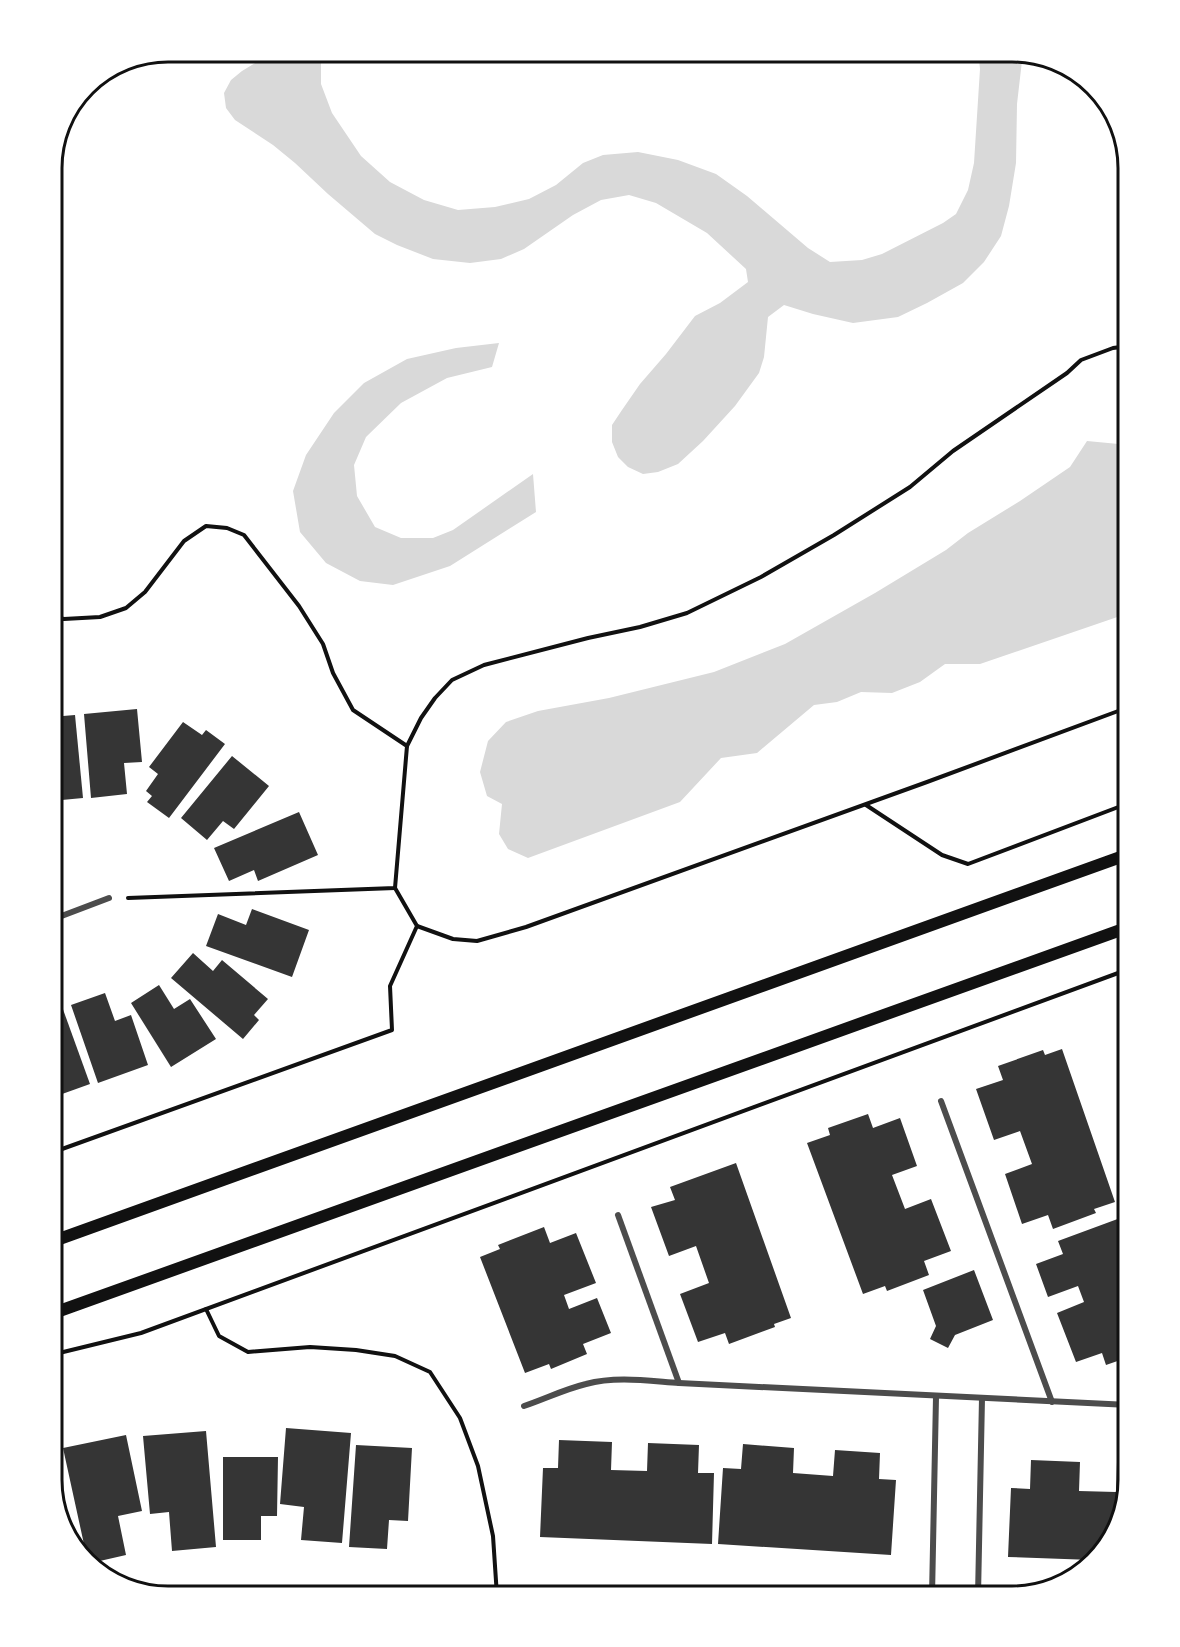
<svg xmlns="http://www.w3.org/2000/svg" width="1180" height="1647" viewBox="0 0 1180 1647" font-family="'DM Sans',sans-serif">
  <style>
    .water { fill: #d9d9d9 }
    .building { fill: #353535 }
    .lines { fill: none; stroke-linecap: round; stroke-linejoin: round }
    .path { stroke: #111; stroke-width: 4 }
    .minor { stroke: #4c4c4c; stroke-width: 6 }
    .secondary { stroke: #111; stroke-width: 12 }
    .rim { fill: none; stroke: #111; stroke-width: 3 }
  </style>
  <rect width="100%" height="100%" fill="#fff"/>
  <g class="water">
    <polygon points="265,51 321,51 321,84 332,113 361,156 390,182 424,200 458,210 495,207 529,199 556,185 583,163 603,155 638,152 678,160 716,174 747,196 808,248 830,262 862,260 882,254 943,223 956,214 968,190 974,163 980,69 978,51 1020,51 1023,52 1017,104 1016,163 1009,206 1001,236 984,262 963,283 927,303 898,317 853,323 813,314 784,305 768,317 764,357 759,373 735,406 703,441 678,464 658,472 643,474 628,467 618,457 612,442 612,425 622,410 640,384 666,354 695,316 720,303 748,282 746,269 707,233 656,203 629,195 601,200 573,215 524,249 501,259 470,263 433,259 397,245 375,234 328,194 295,163 273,145 235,120 226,108 224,93 231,80 242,71 265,57"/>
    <polygon points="499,343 492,367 447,378 401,403 366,437 354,465 357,496 375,527 401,538 433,538 453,530 533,474 536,512 450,566 393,585 360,581 326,563 300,532 293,491 306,455 334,413 364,383 407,359 456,348"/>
    <polygon points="1087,441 1129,445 1129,613 980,664 945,664 920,682 892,693 861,692 837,702 814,705 757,753 721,758 680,802 528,858 508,849 499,834 502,804 487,796 480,772 488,741 506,722 538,711 609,698 714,672 785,644 875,593 946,550 968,533 1020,501 1070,467"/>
  </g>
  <g class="building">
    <polygon points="137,709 142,762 124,763 127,794 91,798 84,714"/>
    <polygon points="75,715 83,798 51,801 51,717"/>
    <polygon points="183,722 202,735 206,730 225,744 169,818 147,802 152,796 146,791 158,774 149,767"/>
    <polygon points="232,756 269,786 234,829 223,821 207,840 181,818"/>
    <polygon points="299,812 318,855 258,881 254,870 229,881 214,848"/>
    <polygon points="252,909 309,930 292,977 206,946 218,914 246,925"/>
    <polygon points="193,953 213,971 222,960 268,999 254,1015 259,1020 243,1039 171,978"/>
    <polygon points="159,985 174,1009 190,999 216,1039 171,1067 131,1003"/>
    <polygon points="56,990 90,1084 51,1098 51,991"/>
    <polygon points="105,993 115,1021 131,1015 148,1065 98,1083 71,1005"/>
    <polygon points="1062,1049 1115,1202 1094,1209 1096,1213 1053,1229 1048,1215 1022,1224 1005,1174 1032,1164 1020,1131 994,1140 976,1089 1003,1080 998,1066 1043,1050 1045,1055"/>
    <polygon points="868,1114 873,1128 900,1118 917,1166 892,1175 905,1209 931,1199 951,1251 924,1261 929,1275 887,1291 885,1286 863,1294 807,1143 830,1135 828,1128"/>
    <polygon points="736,1163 791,1318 774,1324 775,1327 729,1344 725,1333 698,1342 680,1294 709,1283 696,1246 669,1256 651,1207 675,1200 670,1187"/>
    <polygon points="1123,1217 1129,1233 1129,1357 1106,1365 1102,1353 1076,1362 1057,1313 1084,1302 1078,1286 1048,1297 1036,1264 1063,1254 1058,1241"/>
    <polygon points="544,1227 550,1243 576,1233 596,1283 564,1295 569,1309 597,1298 611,1333 583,1344 587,1354 551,1369 549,1364 525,1373 480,1257 500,1249 498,1245"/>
    <polygon points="974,1270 993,1320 955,1335 948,1348 930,1339 936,1326 923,1290"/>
    <polygon points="286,1428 351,1433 342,1543 301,1540 304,1507 280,1504"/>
    <polygon points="206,1431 216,1547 172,1551 169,1512 150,1514 143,1436"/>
    <polygon points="126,1435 142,1511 118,1516 126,1555 91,1563 87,1558 63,1448"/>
    <polygon points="559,1440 612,1442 611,1470 647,1471 648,1443 699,1445 698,1473 714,1473 712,1544 540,1537 543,1468 558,1468"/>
    <polygon points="743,1444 794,1448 793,1473 833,1476 835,1450 880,1453 879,1479 896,1480 891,1555 718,1544 723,1468 741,1469"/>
    <polygon points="356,1445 412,1448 408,1521 389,1520 387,1549 349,1547"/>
    <polygon points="223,1457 278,1457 277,1516 261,1516 261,1540 223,1540"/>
    <polygon points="1031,1460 1080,1462 1079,1491 1116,1492 1117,1462 1129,1462 1129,1480 1113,1538 1092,1560 1008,1557 1011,1488 1030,1489"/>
    <polygon points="53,1464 79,1551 67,1538 51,1480 51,1465"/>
  </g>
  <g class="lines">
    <g class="path">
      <polyline points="51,616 64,619 100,617 126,608 145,592 184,541 206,526 227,528 244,535 299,606 323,644 333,673 353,710 407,746 395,888 128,898"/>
      <polyline points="407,746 421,718 435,698 452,680 484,665 588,638 640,627 687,613 761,577 834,535 910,487 953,451 1067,373 1081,360 1113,348 1129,346"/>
      <polyline points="866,805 942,855 968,864 1129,803"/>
      <polyline points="417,926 453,939 477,941 526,927 927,782 1129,707"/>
      <polyline points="51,1153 392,1030 390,986 417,926 395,888"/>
      <polyline points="206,1309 219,1336 248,1352 310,1347 356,1350 395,1356 430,1372 460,1418 478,1466 493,1536 497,1596"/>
      <polyline points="51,1355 141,1333 1129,969"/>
    </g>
    <g class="minor">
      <polyline points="51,920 109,898"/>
      <polyline points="941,1101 1052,1402"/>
      <polyline points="618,1215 679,1383"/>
      <path d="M524,1406C545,1399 565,1389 586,1384C616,1376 649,1381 679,1383L1129,1405"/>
      <polyline points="214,1596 254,1596"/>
      <polyline points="932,1596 936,1397"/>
      <polyline points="978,1596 982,1398"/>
    </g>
    <g class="secondary">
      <polyline points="51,1242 1129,854"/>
      <polyline points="51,1314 1129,927"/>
    </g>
  </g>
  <path d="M0 0H1180V1647H0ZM168 62H1012A106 106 0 0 1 1118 168V1480A106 106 0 0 1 1012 1586H168A106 106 0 0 1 62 1480V168A106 106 0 0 1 168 62Z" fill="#fff" fill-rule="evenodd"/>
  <path class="rim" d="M168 62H1012A106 106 0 0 1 1118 168V1480A106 106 0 0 1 1012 1586H168A106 106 0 0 1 62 1480V168A106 106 0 0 1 168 62Z"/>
</svg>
